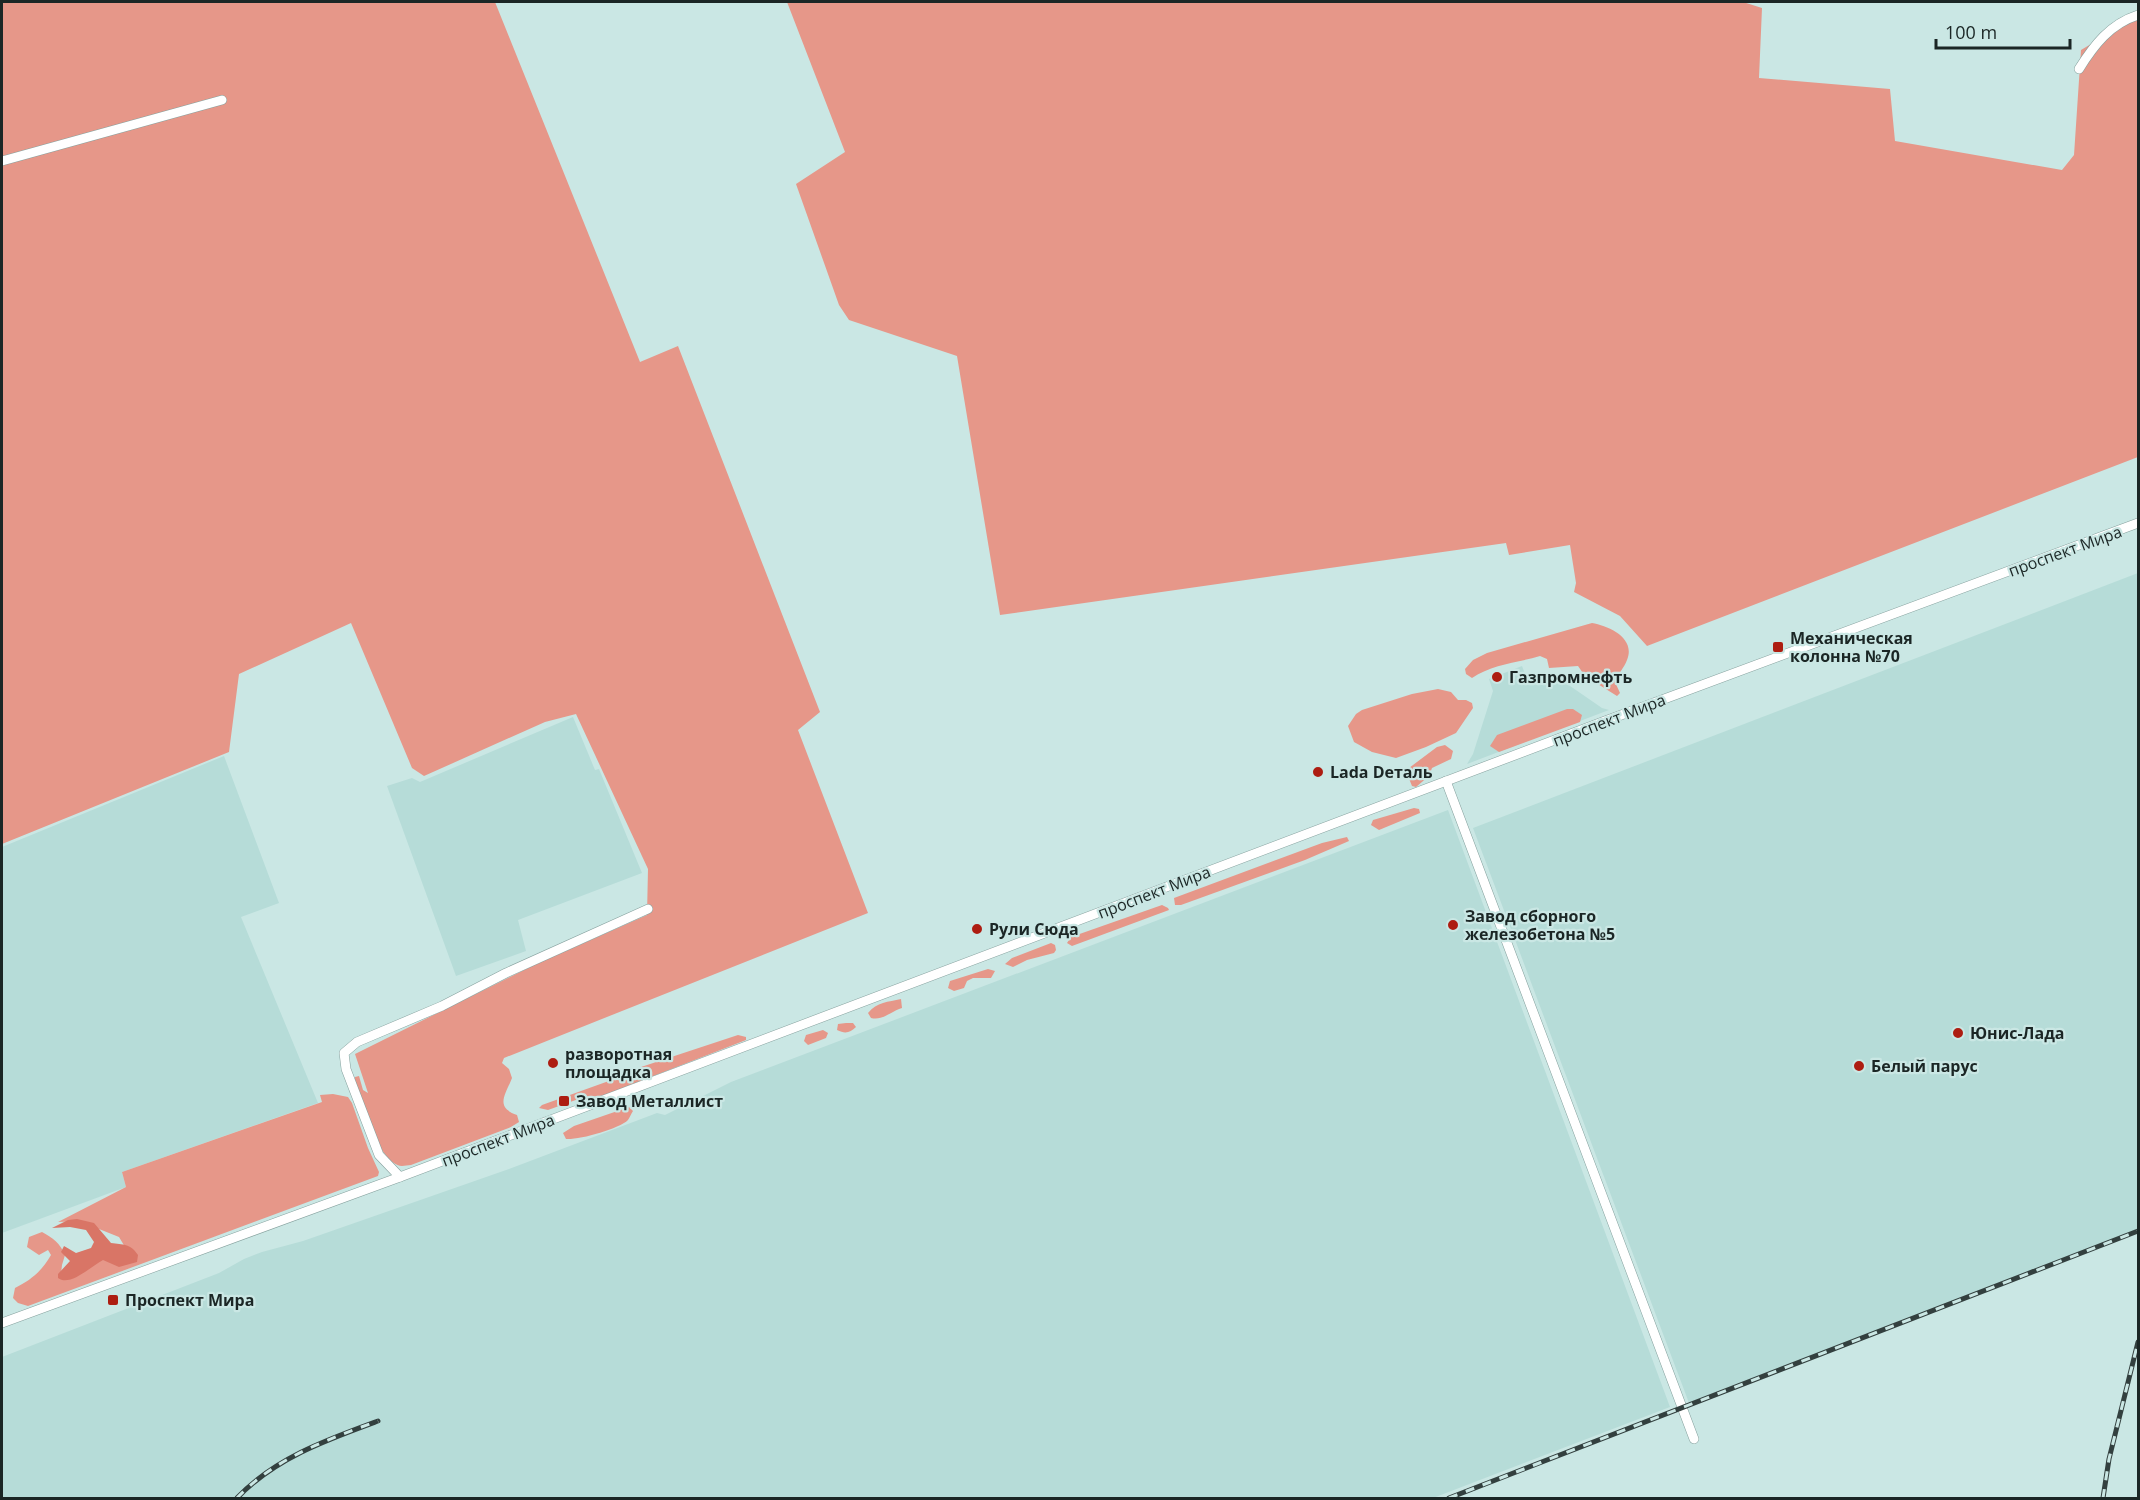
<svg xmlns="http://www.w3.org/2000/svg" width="2140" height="1500" viewBox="0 0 2140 1500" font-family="'Open Sans',sans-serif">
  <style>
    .built { fill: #b6dcd8 }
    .green { fill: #e69789 }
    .water { fill: #d97566 }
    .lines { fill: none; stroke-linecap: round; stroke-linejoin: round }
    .minor-casing { stroke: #86a19e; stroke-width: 10 }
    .minor { stroke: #fff; stroke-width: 9 }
    .rail-casing { stroke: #33403f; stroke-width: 5 }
    .rail { stroke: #cae7e4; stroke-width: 3; stroke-dasharray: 9; stroke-linecap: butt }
    .poi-dot { fill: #ad1d11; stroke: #cae7e4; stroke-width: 2 }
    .labels { text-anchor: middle; stroke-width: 4.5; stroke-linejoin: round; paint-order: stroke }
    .street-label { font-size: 16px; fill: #1b2625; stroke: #cae7e4 }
    .poi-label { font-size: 16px; font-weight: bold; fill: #1b2625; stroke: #cae7e4; text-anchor: start }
  </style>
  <rect width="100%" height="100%" fill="#cae7e4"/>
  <g class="built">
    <polygon points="2138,573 2138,1230 1689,1403 1473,828"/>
    <polygon points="1522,666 1527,679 1552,676 1557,677 1602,708 1609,710 1467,764 1473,754 1493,691 1489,679"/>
    <polygon points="573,717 595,770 599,769 642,873 518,920 526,951 456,976 387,786 412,778 420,782"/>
    <polygon points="224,756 279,903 241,917 318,1103 122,1172 126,1187 2,1233 2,847"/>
    <polygon points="1448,810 1670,1407 1433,1498 2,1498 2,1357 219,1273 244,1259 262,1252 303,1241 509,1169 657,1113 665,1115 731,1082"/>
  </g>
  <g class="green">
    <path d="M2,2H495L640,362L678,346L820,712L798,730L868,913L504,1058L502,1063L509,1069L512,1078C506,1094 494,1107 517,1115L519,1122L511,1127L411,1165C408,1165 405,1166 402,1166C379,1164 362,1104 355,1085V1077L359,1076L363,1090L368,1093L355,1054L534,965L647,915L648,869L576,714L545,722L424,776L412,768L351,623L239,674L229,752L2,844Z"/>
    <polygon points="787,2 1743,2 1762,8 1759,78 1890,89 1895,141 2062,170 2074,155 2081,50 2138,16 2138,457 1647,646 1620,616 1574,592 1576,583 1570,545 1509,555 1506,543 1000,615 957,356 849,320 839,305 796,184 845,152"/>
    <path d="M1592,623C1609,626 1636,638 1627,660C1624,668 1618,674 1615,682L1620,693L1617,696L1585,676L1578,666L1549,668L1547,659L1540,656C1517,663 1492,664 1472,678L1466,674L1465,669L1473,660L1487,653Z"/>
    <polygon points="1438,689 1451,692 1458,700 1466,700 1472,703 1473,708 1456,733 1426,747 1396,758 1372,752 1354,742 1348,726 1356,714 1362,710 1412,694"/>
    <polygon points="1567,709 1573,709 1582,715 1580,722 1499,752 1490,746 1497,735"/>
    <polygon points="1445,745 1453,751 1451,759 1432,768 1429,776 1416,787 1412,786 1408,776 1409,768 1437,747"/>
    <polygon points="1414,808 1419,809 1420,813 1379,830 1371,825 1373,820"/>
    <polygon points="1347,837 1349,841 1305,860 1181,905 1175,905 1174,898 1322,843"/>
    <polygon points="1162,905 1168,908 1169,910 1072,946 1067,943 1071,937"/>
    <polygon points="1051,943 1055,945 1056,950 1054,953 1027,960 1013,967 1005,964 1012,958"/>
    <polygon points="988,969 995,971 991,978 973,978 967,981 964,988 954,991 948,988 950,981"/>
    <path d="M901,999L902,1008C891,1011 883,1021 871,1018L868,1013C877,1002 888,1002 901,999Z"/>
    <path d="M846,1023H853L856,1027C850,1033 845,1034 837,1030L838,1024Z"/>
    <polygon points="823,1030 828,1033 826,1038 808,1045 804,1041 806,1035"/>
    <polygon points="738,1035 746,1037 746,1040 602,1096 584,1097 548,1110 539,1108 542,1105 606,1082 626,1077 635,1069"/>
    <path d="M333,1094L348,1097L352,1103L368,1148L379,1172L378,1176L28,1306L18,1303L13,1298L15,1288C31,1280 42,1271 51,1255L48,1250L39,1255L27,1247L29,1237L42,1232C53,1238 60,1243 65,1255L62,1265L61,1274L125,1247L119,1237L79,1221L58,1222L126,1187L122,1172L322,1102L320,1095Z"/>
    <path d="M629,1107L633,1111C631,1114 630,1117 628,1120C619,1129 579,1140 566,1139L563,1133L574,1126Z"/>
  </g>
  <path class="water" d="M77,1219L94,1223L111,1243C123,1245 130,1243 138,1255L137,1262L119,1267L103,1260C90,1267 70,1287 58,1278V1274L70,1261L61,1252L64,1246L76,1253L91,1248L94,1242L86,1230L70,1227L52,1228L68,1220Z"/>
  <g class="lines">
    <defs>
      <g id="minor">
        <path d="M2079,69C2094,45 2110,24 2138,15"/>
        <polyline points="2,161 222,100"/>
        <polyline points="1446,781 1694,1439"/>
        <polyline points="400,1177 379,1155 346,1069 344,1053 357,1042 442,1006 506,973 648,909"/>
        <polyline points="2,1323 400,1177 1605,721 2138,523"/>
      </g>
    </defs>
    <use href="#minor" class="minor-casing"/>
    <use href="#minor" class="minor"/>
    <defs>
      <g id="rail">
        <path d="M237,1498C275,1458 326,1440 378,1421"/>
        <polyline points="1449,1498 2138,1231"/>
        <polyline points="2103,1498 2109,1459 2138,1342"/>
      </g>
    </defs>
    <use href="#rail" class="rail-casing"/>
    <use href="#rail" class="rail"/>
  </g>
  <g class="poi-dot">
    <rect x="1772" y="641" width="12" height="12" rx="3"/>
    <circle cx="1497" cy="677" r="6"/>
    <circle cx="1318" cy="772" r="6"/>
    <circle cx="1453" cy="925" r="6"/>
    <circle cx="977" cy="929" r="6"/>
    <circle cx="1958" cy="1033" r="6"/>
    <circle cx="553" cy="1063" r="6"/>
    <circle cx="1859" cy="1066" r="6"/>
    <rect x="558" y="1095" width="12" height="12" rx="3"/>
    <rect x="107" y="1294" width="12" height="12" rx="3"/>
  </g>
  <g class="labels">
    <g class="street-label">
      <text transform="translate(2065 551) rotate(-20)" y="6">проспект Мира</text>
      <text transform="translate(1609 720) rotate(-21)" y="6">проспект Мира</text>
      <text transform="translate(1154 892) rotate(-21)" y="6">проспект Мира</text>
      <text transform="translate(498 1140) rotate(-21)" y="6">проспект Мира</text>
    </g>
    <g class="poi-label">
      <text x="1790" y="644">Механическая<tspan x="1790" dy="18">колонна №70</tspan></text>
      <text x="1509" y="683">Газпромнефть</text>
      <text x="1330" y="778">Lada Dеталь</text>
      <text x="1465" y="922">Завод сборного<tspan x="1465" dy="18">железобетона №5</tspan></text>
      <text x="989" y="935">Рули Сюда</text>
      <text x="1970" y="1039">Юнис-Лада</text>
      <text x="565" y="1060">разворотная<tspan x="565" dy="18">площадка</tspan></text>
      <text x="1871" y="1072">Белый парус</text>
      <text x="576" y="1107">Завод Металлист</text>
      <text x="125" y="1306">Проспект Мира</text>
    </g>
  </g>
  <rect width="2140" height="1500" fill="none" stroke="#1b2625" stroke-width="6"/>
  <path d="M1936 39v9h134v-9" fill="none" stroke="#1b2625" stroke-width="3"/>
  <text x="1945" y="39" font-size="18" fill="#1b2625" stroke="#cae7e4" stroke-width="4.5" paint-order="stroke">100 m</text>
</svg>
